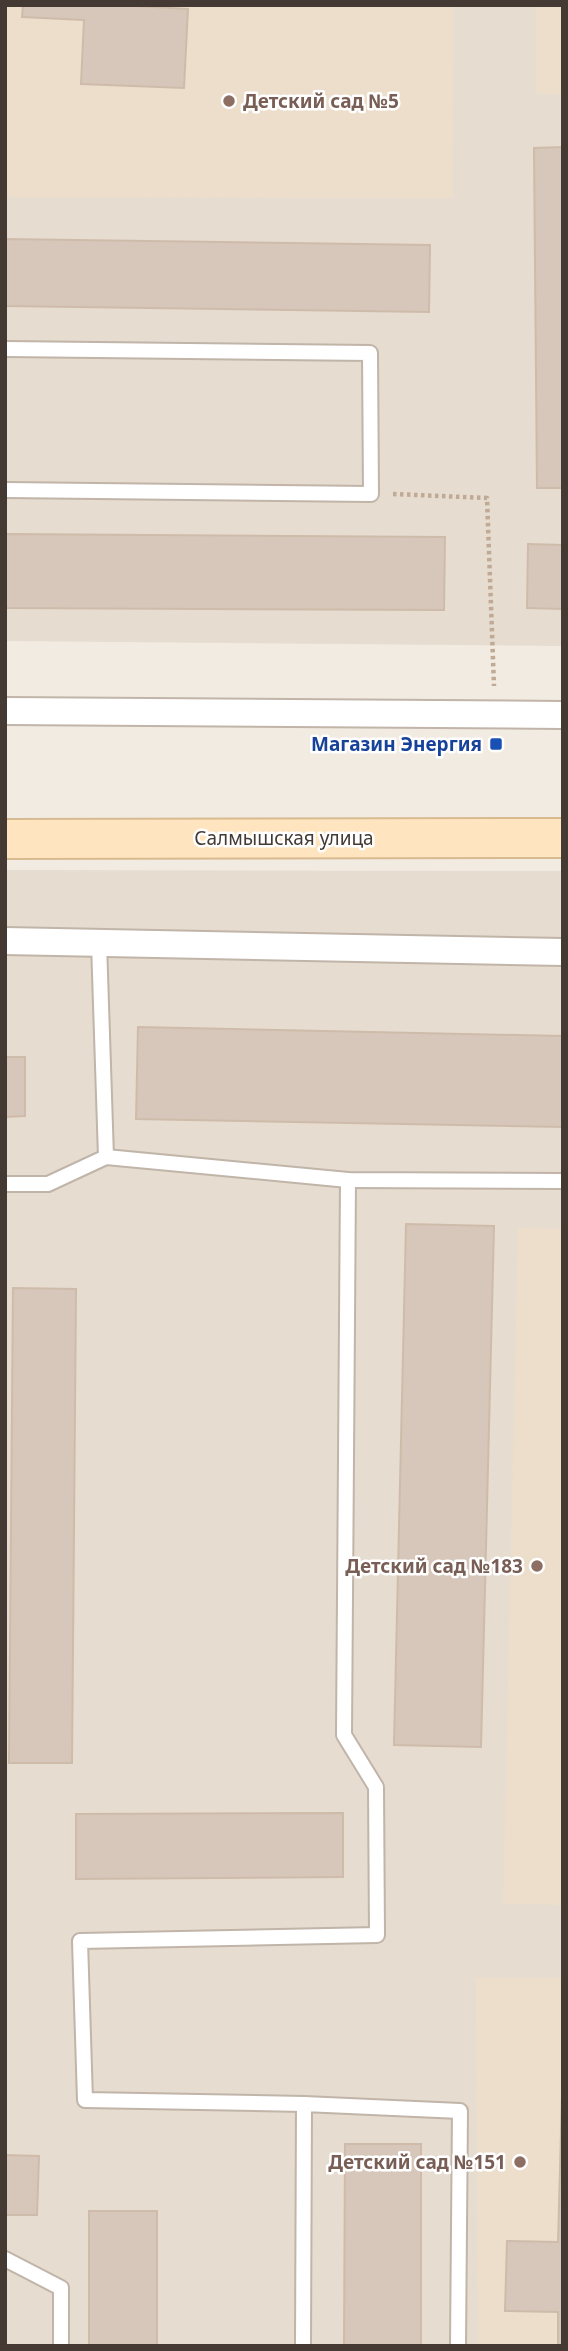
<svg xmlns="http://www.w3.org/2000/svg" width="568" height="2351" viewBox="0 0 568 2351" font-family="'Noto Sans',sans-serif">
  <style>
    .residential { fill: #e6dcd0 }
    .education { fill: #ecdecb }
    .building { fill: #d7c7ba; stroke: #cfbbaa; stroke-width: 2 }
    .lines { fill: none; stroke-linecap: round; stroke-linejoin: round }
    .lane-casing { stroke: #c1b4a8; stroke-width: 18 }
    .street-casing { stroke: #c1b4a8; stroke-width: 30 }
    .secondary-casing { stroke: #d8ba91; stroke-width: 42 }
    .path { stroke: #c0aa95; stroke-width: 4.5; stroke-dasharray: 3.5 3.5; stroke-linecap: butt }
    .lane { stroke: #fff; stroke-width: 14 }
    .street { stroke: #fff; stroke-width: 26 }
    .secondary { stroke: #ffe5bf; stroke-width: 38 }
    .education-dot { fill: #8d6e63; stroke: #fff; stroke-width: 2.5 }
    .transit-dot { fill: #1a4fb4; stroke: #fff; stroke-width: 2.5 }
    .labels { text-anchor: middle; stroke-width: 5; stroke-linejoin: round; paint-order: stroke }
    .education-label { font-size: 19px; font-weight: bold; fill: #785e54; stroke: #fff; text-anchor: end }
    .transit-label { font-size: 19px; font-weight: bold; fill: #164399; stroke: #fff; text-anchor: end }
    .street-label { font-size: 19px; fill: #443a33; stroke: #fff }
  </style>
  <rect width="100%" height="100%" fill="#f2ebe2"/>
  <g class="residential">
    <polygon points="5,5 563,5 563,646 5,641"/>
    <polygon points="5,870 563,871 563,2346 5,2346"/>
  </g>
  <g class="education">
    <polygon points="5,5 454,5 453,198 5,197"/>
    <rect x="536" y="5" width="27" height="89"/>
    <polygon points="518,1228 563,1229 563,1905 503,1904"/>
    <polygon points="476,1978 563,1978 563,2346 478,2346"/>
  </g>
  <g class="building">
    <polygon points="23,5 118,5 188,9 184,88 81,84 84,20 22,17"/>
    <polygon points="563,147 563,488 537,488 534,148"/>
    <polygon points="5,239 430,245 429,312 5,306"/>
    <polygon points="5,534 445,537 444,610 5,608"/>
    <polygon points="528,544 563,545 563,609 527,608"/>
    <polygon points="138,1027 563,1036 563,1127 136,1119"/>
    <polygon points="5,1057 25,1057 25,1116 5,1117"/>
    <polygon points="406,1224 494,1226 481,1747 394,1745"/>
    <polygon points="13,1288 76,1289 72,1763 9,1763"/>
    <polygon points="343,1813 343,1877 76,1879 76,1814"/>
    <polygon points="562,2095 563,2346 558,2346 558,2312 505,2311 507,2241 558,2242"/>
    <polygon points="345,2144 421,2144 421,2346 344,2346"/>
    <polygon points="5,2155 39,2156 37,2215 5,2215"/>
    <rect x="89" y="2211" width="68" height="135"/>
  </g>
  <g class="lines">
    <defs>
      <g id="lane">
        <polyline points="5,349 370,353 371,494 5,490"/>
        <polyline points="106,1157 348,1180 563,1181"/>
        <polyline points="5,1184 48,1184 106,1157 99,943"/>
        <polyline points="304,2104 85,2100 80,1941 377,1935 376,1787 344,1735 348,1180"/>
        <polyline points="5,2259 61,2288 61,2346"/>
        <polyline points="303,2346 304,2104 460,2111 458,2346"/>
      </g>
      <g id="street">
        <polyline points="5,711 563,715"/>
        <polyline points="5,941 563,952"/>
      </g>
      <polyline id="secondary" points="5,839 563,838"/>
    </defs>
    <use href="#lane" class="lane-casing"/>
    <use href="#street" class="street-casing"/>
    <use href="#secondary" class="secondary-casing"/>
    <polyline class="path" points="393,494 487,498 494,686"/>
    <use href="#lane" class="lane"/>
    <use href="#street" class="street"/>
    <use href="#secondary" class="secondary"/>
  </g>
  <g class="education-dot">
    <circle cx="229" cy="101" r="7"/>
    <circle cx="537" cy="1566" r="7"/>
    <circle cx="520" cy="2162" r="7"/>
  </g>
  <rect class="transit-dot" x="489" y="737" width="14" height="14" rx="3.5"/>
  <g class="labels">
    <g class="education-label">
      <text x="243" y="108" text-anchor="start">Детский сад №5</text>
      <text x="523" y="1573">Детский сад №183</text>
      <text x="506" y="2169">Детский сад №151</text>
    </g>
    <g class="transit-label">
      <text x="482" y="751">Магазин Энергия</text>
    </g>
    <g class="street-label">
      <text x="284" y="845">Салмышская улица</text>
    </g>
  </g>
  <rect width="568" height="2351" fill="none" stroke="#443a33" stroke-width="14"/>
</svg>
